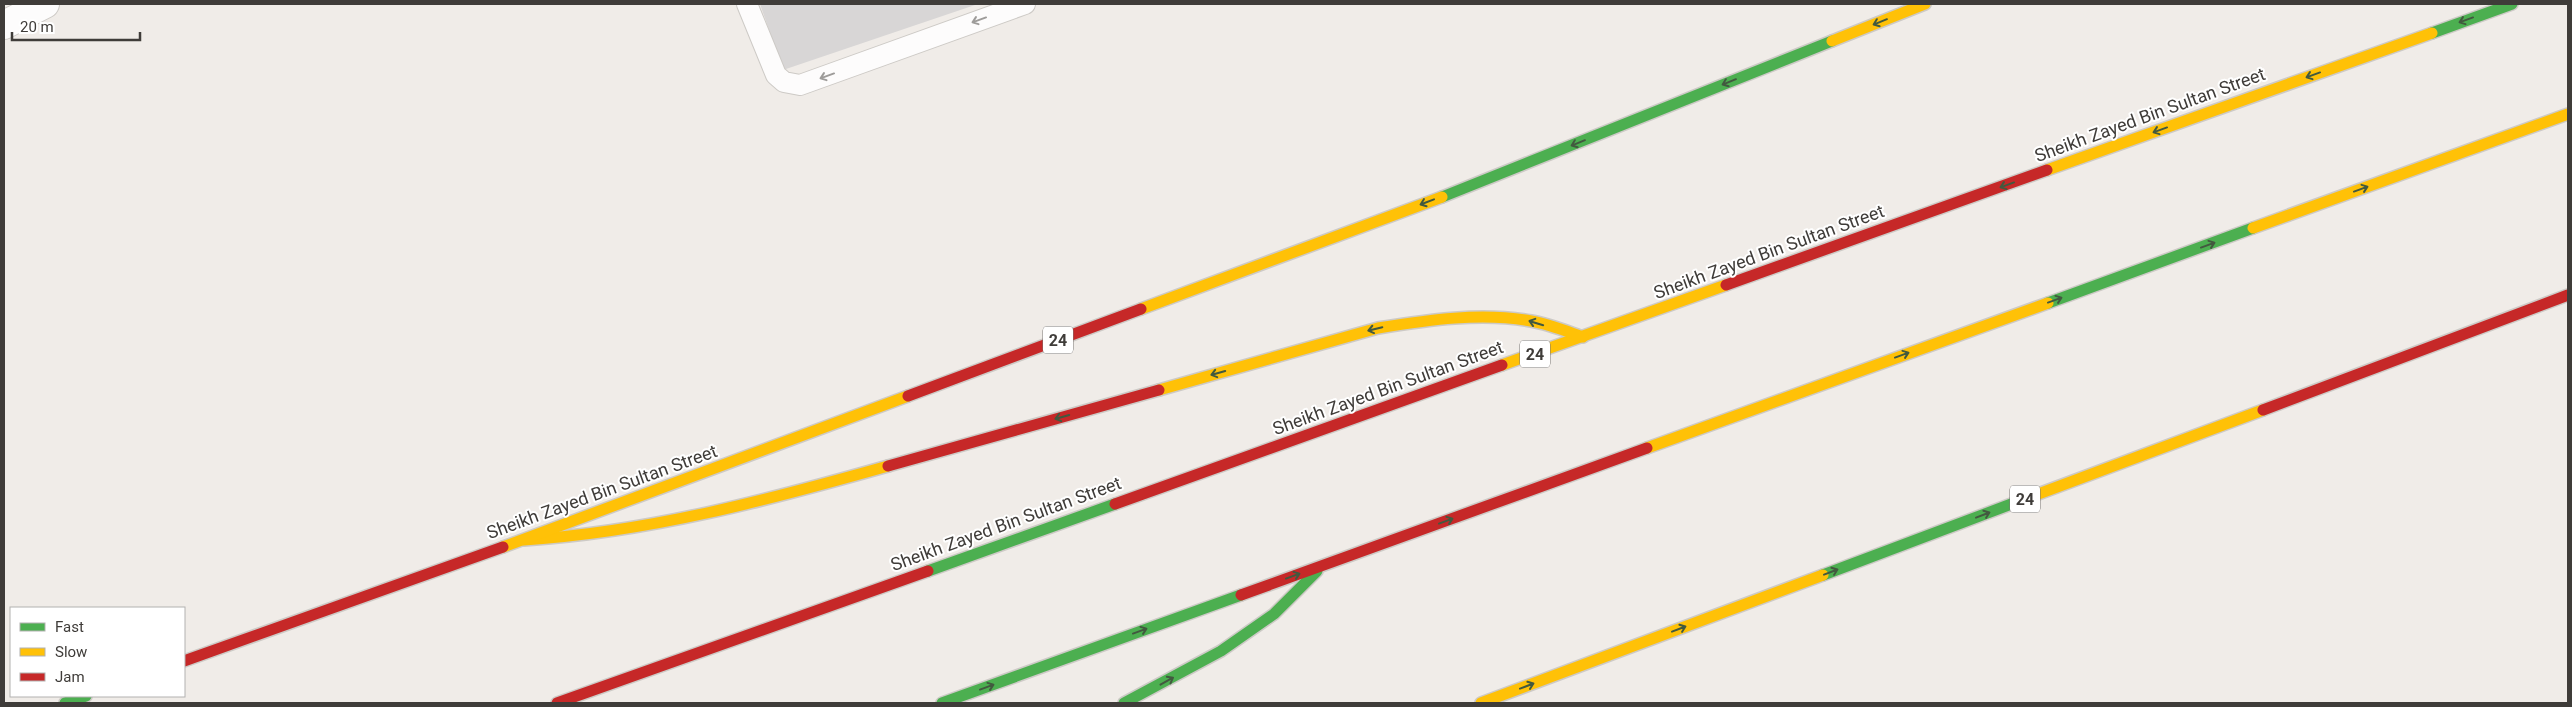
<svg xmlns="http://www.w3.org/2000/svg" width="2572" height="707" viewBox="0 0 2572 707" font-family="Roboto,sans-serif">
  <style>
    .building { fill: #d8d6d6 }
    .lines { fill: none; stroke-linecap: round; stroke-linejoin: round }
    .lane-casing { stroke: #cdcac6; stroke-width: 22 }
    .street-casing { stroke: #cdcac6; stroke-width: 30 }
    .fast-casing { stroke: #cdcac6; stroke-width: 14 }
    .slow-casing { stroke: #cdcac6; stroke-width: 14 }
    .jam-casing { stroke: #cdcac6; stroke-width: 14 }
    .lane { stroke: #fdfcfc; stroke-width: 20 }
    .street { stroke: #fdfcfc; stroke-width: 28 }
    .fast { stroke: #4caf50; stroke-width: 11 }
    .slow { stroke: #ffc107; stroke-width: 11 }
    .jam { stroke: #c62828; stroke-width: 11 }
    .oneway { stroke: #9e9c9a }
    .oneway2 { stroke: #42593f }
    .labels { text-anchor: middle; stroke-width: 4; stroke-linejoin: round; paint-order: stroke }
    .shield { fill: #fff; stroke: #797674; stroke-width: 1 }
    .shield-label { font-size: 16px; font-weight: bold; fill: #3f3c39 }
    .street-label { font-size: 18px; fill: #3f3c39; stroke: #fff }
  </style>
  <rect width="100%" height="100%" fill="#f0ece8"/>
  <polygon class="building" points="760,4 978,4 783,70"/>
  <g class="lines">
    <defs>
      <polyline id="lane" points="747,4 776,75 784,82 800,85 1025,4"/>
      <polyline id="street" points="4,25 45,4"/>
      <g id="fast">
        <polyline points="2432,33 2512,4"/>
        <polyline points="1442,197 1832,41"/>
        <polyline points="2048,303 2253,228"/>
        <polyline points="928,571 1115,504"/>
        <polyline points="1823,575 2022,500"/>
        <polyline points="65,703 86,696"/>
        <polyline points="942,703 1241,595"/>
        <polyline points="1124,703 1221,651 1274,614 1317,571"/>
      </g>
      <g id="slow">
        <polyline points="1832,41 1925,4"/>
        <polyline points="2047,170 2432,33"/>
        <polyline points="2253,228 2568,114"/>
        <polyline points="1141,309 1442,197"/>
        <polyline points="1502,365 1726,285"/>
        <path d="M1159,390L1378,328C1428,320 1481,312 1531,321C1549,324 1566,331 1583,337"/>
        <polyline points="1647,448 2048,303"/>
        <polyline points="2022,500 2263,410"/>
        <path d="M524,540C649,532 768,500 888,466"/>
        <polyline points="503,547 908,396"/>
        <polyline points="1481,703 1823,575"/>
      </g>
      <g id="jam">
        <polyline points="1726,285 2047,170"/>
        <polyline points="908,396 1141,309"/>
        <polyline points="2263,410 2568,295"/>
        <polyline points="888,466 1159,390"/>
        <polyline points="1115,504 1502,365"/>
        <polyline points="1241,595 1647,448"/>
        <polyline points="184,661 503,547"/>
        <polyline points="557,703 928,571"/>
      </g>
    </defs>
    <use href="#lane" class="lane-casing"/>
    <use href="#street" class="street-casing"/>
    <use href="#fast" class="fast-casing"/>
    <use href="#slow" class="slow-casing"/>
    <use href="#jam" class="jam-casing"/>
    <use href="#lane" class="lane"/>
    <use href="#street" class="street"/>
    <use href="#fast" class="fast"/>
    <use href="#slow" class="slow"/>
    <use href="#jam" class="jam"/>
  </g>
  <defs><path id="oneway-shaft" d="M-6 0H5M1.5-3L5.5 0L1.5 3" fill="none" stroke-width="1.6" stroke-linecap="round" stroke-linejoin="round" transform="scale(1.25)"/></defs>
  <g class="oneway">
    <use href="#oneway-shaft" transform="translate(979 20) rotate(160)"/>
    <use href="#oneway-shaft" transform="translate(827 76) rotate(160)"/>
  </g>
  <g class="oneway2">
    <use href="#oneway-shaft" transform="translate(2466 20) rotate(160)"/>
    <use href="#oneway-shaft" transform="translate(1880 22) rotate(158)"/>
    <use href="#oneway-shaft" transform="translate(2313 75) rotate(160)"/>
    <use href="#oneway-shaft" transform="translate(1729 82) rotate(158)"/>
    <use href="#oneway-shaft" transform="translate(2160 130) rotate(160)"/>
    <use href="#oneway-shaft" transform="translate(1578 143) rotate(158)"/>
    <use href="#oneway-shaft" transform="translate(2007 185) rotate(160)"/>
    <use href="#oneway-shaft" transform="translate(2361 189) rotate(-20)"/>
    <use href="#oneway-shaft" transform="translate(1427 202) rotate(159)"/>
    <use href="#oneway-shaft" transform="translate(2208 245) rotate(-20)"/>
    <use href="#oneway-shaft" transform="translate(2055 300) rotate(-20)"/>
    <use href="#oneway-shaft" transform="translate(1536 323) rotate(-163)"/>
    <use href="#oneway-shaft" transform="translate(1375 329) rotate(167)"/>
    <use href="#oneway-shaft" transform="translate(1902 355) rotate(-20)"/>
    <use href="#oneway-shaft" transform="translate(1218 373) rotate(164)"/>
    <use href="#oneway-shaft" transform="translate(1062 417) rotate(164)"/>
    <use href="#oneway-shaft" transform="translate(1983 515) rotate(-21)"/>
    <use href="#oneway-shaft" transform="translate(1446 521) rotate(-20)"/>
    <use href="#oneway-shaft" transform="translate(1831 572) rotate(-21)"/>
    <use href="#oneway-shaft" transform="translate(1293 576) rotate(-20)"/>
    <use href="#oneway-shaft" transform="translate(1679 629) rotate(-21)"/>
    <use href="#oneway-shaft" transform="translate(1140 631) rotate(-20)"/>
    <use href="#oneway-shaft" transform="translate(1167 681) rotate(-29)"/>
    <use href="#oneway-shaft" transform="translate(1527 686) rotate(-21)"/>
    <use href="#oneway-shaft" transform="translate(987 687) rotate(-20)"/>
  </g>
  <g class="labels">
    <g class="shield">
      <rect x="1043" y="326.5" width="30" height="27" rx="4"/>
      <rect x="1520" y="340.5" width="30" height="27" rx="4"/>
      <rect x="2010" y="485.5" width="30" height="27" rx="4"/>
    </g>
    <g class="shield-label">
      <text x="1058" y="346">24</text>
      <text x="1535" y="360">24</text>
      <text x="2025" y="505">24</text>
    </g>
    <g class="street-label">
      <text transform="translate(2150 115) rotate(-20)" y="6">Sheikh Zayed Bin Sultan Street</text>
      <text transform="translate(1769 252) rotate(-20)" y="6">Sheikh Zayed Bin Sultan Street</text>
      <text transform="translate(1388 388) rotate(-20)" y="6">Sheikh Zayed Bin Sultan Street</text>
      <text transform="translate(602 492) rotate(-20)" y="6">Sheikh Zayed Bin Sultan Street</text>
      <text transform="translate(1006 524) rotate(-20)" y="6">Sheikh Zayed Bin Sultan Street</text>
    </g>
  </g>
  <rect width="2572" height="707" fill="none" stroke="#3f3c39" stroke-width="10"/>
  <rect x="10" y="607" width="175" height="90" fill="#ffffff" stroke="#b2b1b0"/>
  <rect x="20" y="623" width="25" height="8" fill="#4caf50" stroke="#b2b1b0"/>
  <text x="55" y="632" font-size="15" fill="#3f3c39">Fast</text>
  <rect x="20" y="648" width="25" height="8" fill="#ffc107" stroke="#b2b1b0"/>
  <text x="55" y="657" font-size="15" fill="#3f3c39">Slow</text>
  <rect x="20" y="673" width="25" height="8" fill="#c62828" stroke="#b2b1b0"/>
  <text x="55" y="682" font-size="15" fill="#3f3c39">Jam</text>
  <path d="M12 32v8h128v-8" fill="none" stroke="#3f3c39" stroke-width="2.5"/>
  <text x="20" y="32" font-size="15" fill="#3f3c39" stroke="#ffffff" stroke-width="4" paint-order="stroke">20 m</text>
</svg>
